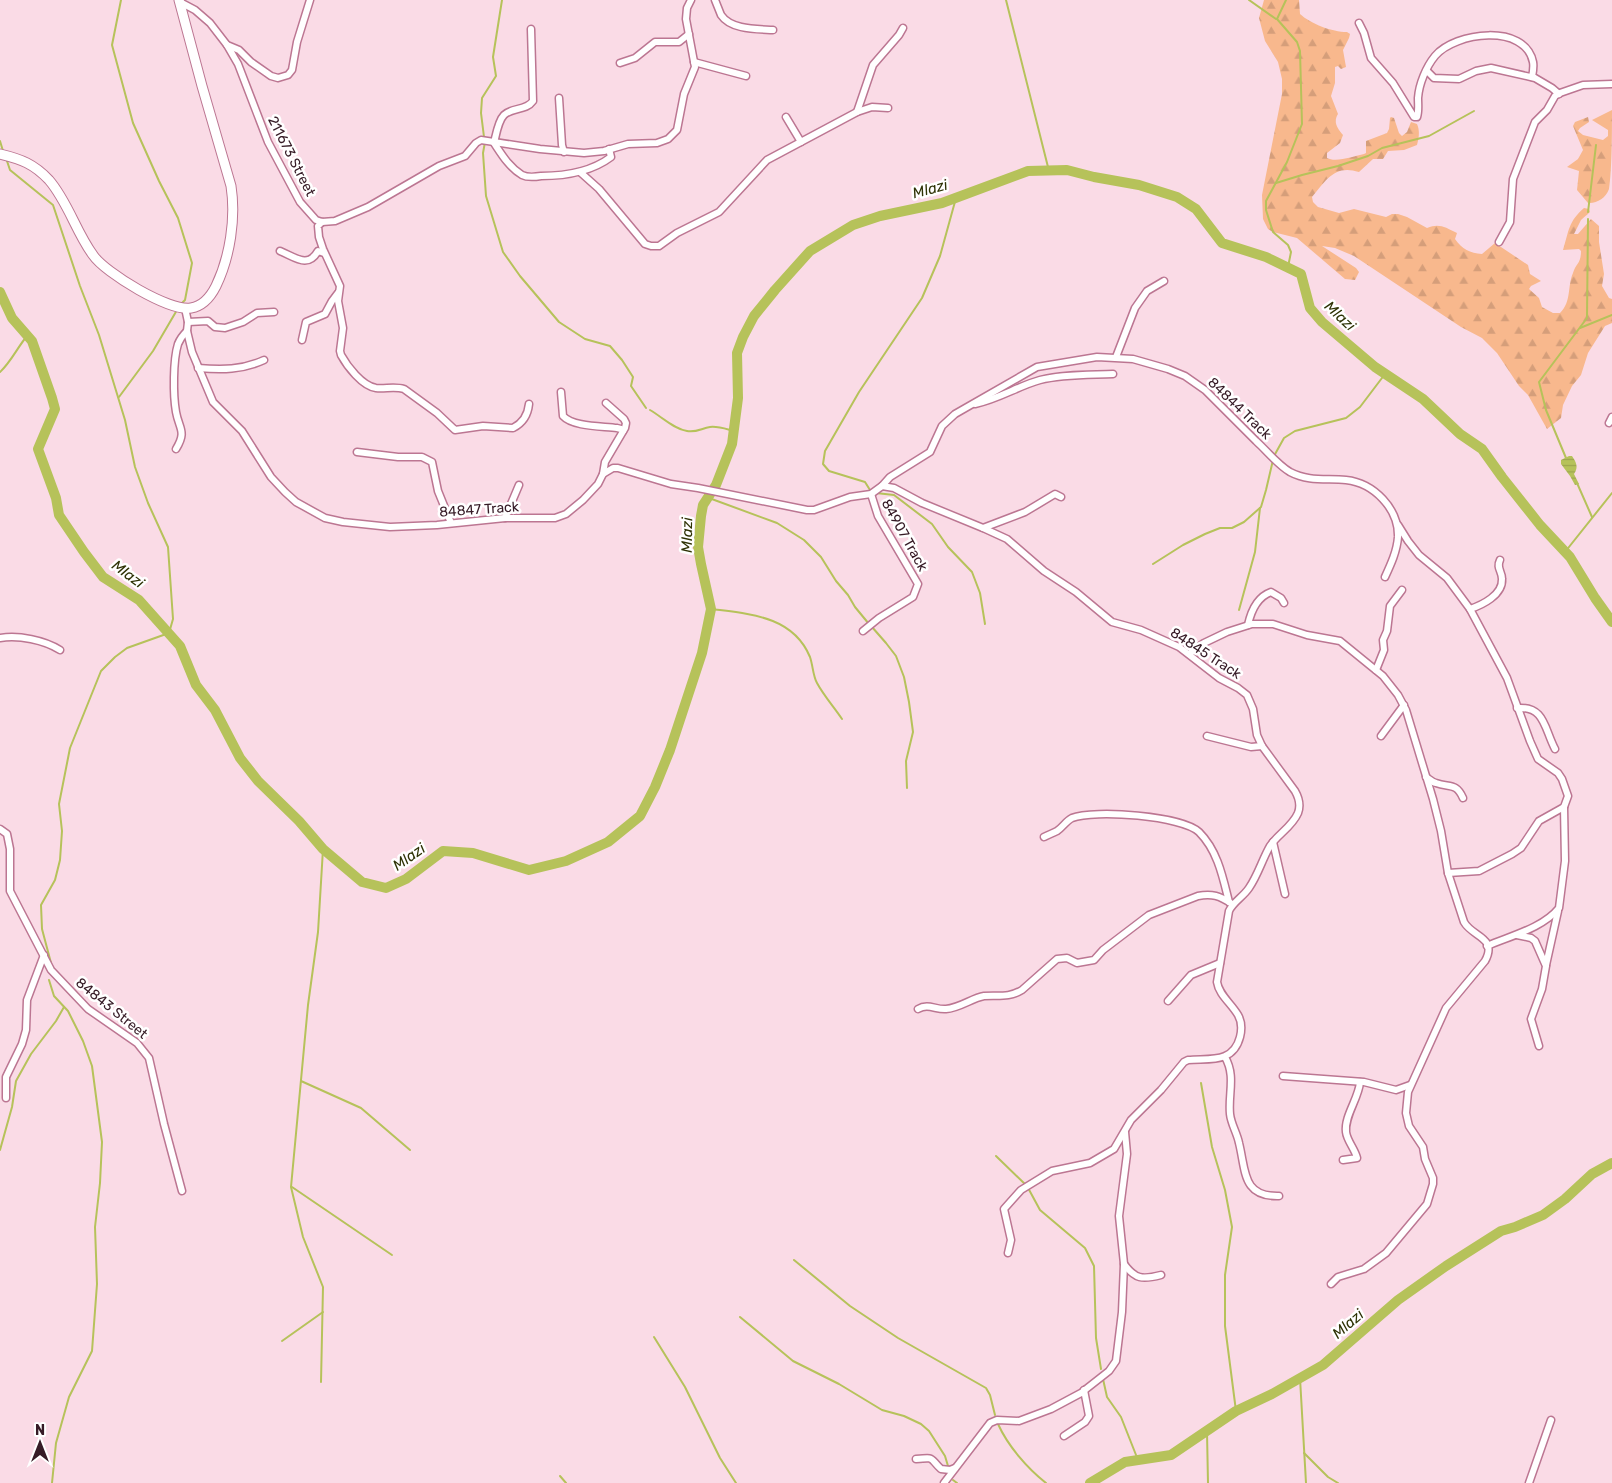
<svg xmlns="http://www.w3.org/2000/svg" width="1612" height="1483" viewBox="0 0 1612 1483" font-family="Rubik,sans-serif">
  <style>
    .forest { fill: url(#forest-firs) }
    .water { fill: url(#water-rules) }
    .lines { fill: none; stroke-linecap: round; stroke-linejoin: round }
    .stream { stroke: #b6c25a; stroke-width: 2 }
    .river { stroke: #b6c25a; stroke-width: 10 }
    .street-casing { stroke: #bc7692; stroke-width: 9 }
    .secondary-casing { stroke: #bc7692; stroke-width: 11 }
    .street { stroke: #fff; stroke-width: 6 }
    .secondary { stroke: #fff; stroke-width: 9 }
    .labels { text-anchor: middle; stroke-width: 5; stroke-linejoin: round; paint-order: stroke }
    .street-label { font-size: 14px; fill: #361b26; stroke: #fff }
    .water-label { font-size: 15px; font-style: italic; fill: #2e3205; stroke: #fff }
  </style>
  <defs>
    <pattern id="forest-firs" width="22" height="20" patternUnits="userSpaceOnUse" patternTransform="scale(1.25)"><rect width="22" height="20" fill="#f8b88d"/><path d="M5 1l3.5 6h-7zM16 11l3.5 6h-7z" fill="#d59e7a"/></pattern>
    <pattern id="water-rules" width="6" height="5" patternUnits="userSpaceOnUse" patternTransform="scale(1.25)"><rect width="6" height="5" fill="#b6c25a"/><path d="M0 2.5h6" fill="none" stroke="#9da64e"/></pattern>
  </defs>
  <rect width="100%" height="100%" fill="#fadbe6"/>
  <g class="forest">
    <path d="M1264,0H1299L1300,14C1311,24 1332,32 1347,32L1350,34L1349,38L1343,50L1346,67L1341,69L1338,66L1335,67V83L1331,96L1338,114C1333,122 1337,128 1343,135L1340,143L1327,153V158C1336,163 1354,156 1364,154L1366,153V141L1387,133L1389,129L1390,118L1391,117L1394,118L1399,133L1402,136L1407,132L1411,122L1417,124C1420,131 1419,137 1417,145L1404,150L1388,151L1383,159H1373L1359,172C1335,164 1326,180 1312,197L1313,202L1318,207L1339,213L1354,209L1386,217L1392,214H1398L1407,217L1427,228C1439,223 1445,227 1457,233L1455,239C1462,249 1470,253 1482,254L1495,243L1528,265L1530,274L1541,281L1531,286L1529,289L1539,298L1542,307L1553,313H1560C1572,301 1567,287 1573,273C1576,263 1581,264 1581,251L1579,249L1563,250C1569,231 1568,222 1584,208L1589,209L1590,212L1581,220L1574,234H1578L1591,219L1599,226V242L1604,274L1602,286L1609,298L1612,299V323L1605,326L1588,353L1581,375L1572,386L1563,405L1561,418L1547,429L1528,395L1519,386L1497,353L1482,338L1461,327L1354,256L1335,248L1322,246L1356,268L1359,272L1355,280L1345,279L1297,238L1273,232L1268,229L1263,219L1262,195L1282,94V79L1278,62L1265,41L1259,18Z"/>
    <path d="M1612,110C1612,131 1612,170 1609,189C1606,198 1596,204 1588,203L1577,190L1579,171L1567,167L1578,159L1583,150L1573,126L1575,122L1588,117L1589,122L1580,128L1578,131L1583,135L1603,140L1608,136V130L1592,120Z"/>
  </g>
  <path class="water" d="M1569,456H1572C1576,462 1579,467 1574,474L1579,484L1575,485L1570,476L1561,464V460Z"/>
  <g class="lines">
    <g class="stream">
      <polyline points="121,0 112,45 133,123 159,181 178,218 192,263 185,300 181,304"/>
      <polyline points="1006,0 1049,171"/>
      <polyline points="1249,0 1276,19"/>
      <polyline points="1286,0 1277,19 1297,42 1300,51 1302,124 1287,162 1266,201 1266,210 1273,232 1288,245 1291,252 1288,267"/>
      <polyline points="484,137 481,113 482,98 496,76 493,57 502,0"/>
      <polyline points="0,141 3,151"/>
      <polyline points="485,142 483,153 486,196 503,252 520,276 559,322 585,339 610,346 622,360 633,377 631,386 646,408"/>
      <polyline points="6,158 10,170 53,205 80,286 99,335 125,420 135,467 148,503 168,547 173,619 169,633 127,648 115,657 101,671 70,748 59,804 62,831 60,860 55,880 41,905 42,929 51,963"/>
      <polyline points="1276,183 1302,175 1338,166 1368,156 1382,148 1429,136 1474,111"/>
      <polyline points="1588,212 1596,145"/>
      <polyline points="1580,328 1612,315"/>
      <path d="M0,372C11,362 17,348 27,336"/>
      <polyline points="119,397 153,351 177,310"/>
      <path d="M650,410C662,417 674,429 687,431C696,433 702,428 710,427C718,426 726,429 734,431"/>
      <polyline points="1274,456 1284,438 1295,431 1346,418 1360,407 1385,374"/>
      <polyline points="1566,458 1546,410 1539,382 1587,318 1588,219"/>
      <polyline points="1577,483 1592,517"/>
      <polyline points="870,490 865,482 829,471 823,464 825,451 859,392 922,298 940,256 956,198"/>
      <polyline points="876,493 894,495 932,524 948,547 972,572 980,593 985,624"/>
      <polyline points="709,498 777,523 804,540 821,557 836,581 848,595 855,607 869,624"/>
      <polyline points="1565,552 1612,493"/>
      <polyline points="1153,564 1183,545 1205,534 1220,528 1232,528 1244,522 1261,507 1266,490 1273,460"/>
      <path d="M711,609C750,614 793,616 810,657C813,666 813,676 817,683C824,696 834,707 842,719"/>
      <polyline points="1239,610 1255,552 1260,508"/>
      <polyline points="872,627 886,643 896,656 904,677 909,702 913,732 906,761 907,788"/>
      <polyline points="49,980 54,996 68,1011 83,1041 92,1066 102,1142 100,1183 95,1227 97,1284 92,1351 69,1397 56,1443 52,1483"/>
      <polyline points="301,1081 361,1108 410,1150"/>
      <polyline points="1201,1083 1212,1147 1225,1190 1232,1227 1225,1275 1225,1326 1236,1411"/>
      <polyline points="0,1150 12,1107 16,1081 31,1054 56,1021 64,1007"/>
      <polyline points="996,1156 1027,1186 1040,1210 1085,1248 1094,1266 1096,1338 1101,1369"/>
      <polyline points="292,1187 392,1255"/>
      <polyline points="794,1260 850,1306 898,1338 986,1388 990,1395 995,1415"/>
      <polyline points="740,1317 793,1361 839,1384 882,1410 904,1416 921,1424 929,1431 945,1456 948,1466"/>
      <polyline points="654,1337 685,1387 720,1458 736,1483"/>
      <polyline points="282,1341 323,1312"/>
      <polyline points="1300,1378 1306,1483"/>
      <polyline points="1103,1379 1107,1397 1121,1417 1138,1460"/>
      <polyline points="321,1382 323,1287 303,1237 291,1187 308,1005 318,932 323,849"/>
      <path d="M998,1424C1008,1446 1027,1468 1046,1483"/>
      <polyline points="1207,1432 1208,1483"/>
      <polyline points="1304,1453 1328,1477 1338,1483"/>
      <polyline points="560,1476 566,1483"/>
      <polyline points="953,1480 957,1483"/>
    </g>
    <g class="river">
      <polyline points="0,292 12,318 32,341 52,398 55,409 38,449 56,498 59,515 84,552 103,577 139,600 180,646 196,685 215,710 240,758 258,781 299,821 323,849 362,882 386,888 406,879 443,851 473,853 529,870 566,861 608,842 640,816 655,787 670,750 702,653 711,609 701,564 698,547 701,516 703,505 716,485 732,444 738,398 737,353 743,337 754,316 775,290 810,251 853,225 880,216 942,203 1028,171 1067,170 1094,177 1139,185 1177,197 1196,209 1222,243 1266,257 1301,274 1310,308 1322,322 1375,367 1423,399 1460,434 1482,449 1502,477 1540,525 1570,557 1595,598 1612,622"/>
      <polyline points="1090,1483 1125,1462 1171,1455 1236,1411 1272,1394 1323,1365 1398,1300 1446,1266 1501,1231 1515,1227 1543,1215 1565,1199 1592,1174 1612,1163"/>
    </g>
    <defs>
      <g id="street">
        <path d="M715,0C717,5 719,10 721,15C731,30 757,29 773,30"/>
        <polyline points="180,2 195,10 210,23 227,45 239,50 251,62 271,76 278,78 288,75 292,70 297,42 310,0"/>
        <path d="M1359,23L1364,33L1371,58L1393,83L1414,117H1417C1419,111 1418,105 1418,98C1419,84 1426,67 1435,56C1455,32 1525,23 1533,62C1534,67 1533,72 1532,77"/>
        <path d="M531,29L533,101C526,111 512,107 504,115C498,121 496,135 494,143C502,155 509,167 522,175C528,178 535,177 541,176C566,176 591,172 611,157L609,149"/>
        <polyline points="227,45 238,64 268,142 300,202 316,220 322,222 335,221 368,207 439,166 465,156 476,143 481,140 540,149 584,153 604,151 628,144 657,143 668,139 677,130 684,94 695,67 686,19 687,8 691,0"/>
        <polyline points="694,62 746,76"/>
        <polyline points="620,63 635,58 655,42 679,42 689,34"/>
        <polyline points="1427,71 1434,78 1459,79 1476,71 1491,68 1535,78 1552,88 1559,94"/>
        <polyline points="559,98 562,145 564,152"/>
        <polyline points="857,112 873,65 899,35 903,28"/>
        <polyline points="786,117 801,142"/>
        <polyline points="580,172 599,189 645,244 651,246 659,246 677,233 719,212 767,160 857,112 872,107 888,108"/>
        <path d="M322,222L318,226L319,237L323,249L340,286L338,301L343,328L340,351L341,355C347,366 362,386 376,388C385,389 395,386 404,389L437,413L455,430L483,426L513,428C523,423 528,414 529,404"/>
        <polyline points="1499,242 1510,222 1513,179 1535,122 1547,110 1555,96 1560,93 1583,85 1612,84"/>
        <path d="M280,251C295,257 308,269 318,251L324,253"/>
        <path d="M185,308L188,322L187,331L192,352L213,402L242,431L271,477L285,492L296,502L325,518L343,522L390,527L437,525L505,518H555L566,514L583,500L598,484L603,474L613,468H618L671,484L698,488L807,510H814L850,497L871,494L882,486L894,488L922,503L983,528L1007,539L1044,571L1076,592L1112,622L1141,630L1179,647L1219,678L1238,688L1247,695L1253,709L1257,735L1262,746L1295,791C1299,798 1301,805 1298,813C1292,827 1278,834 1270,846C1262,860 1258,875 1249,888C1243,897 1233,902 1229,911L1217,982C1219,995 1231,1003 1238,1015C1242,1022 1242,1029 1240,1037C1233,1064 1209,1058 1188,1060L1184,1062L1161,1090L1131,1120L1114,1149L1090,1163L1052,1171L1021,1190L1004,1209L1011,1240L1008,1253"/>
        <polyline points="188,322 208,321 215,327 225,328 243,322 257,313 274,312"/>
        <polyline points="302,340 306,322 325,314 332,301 338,293"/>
        <polyline points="1116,357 1135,308 1147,291 1164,281"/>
        <path d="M198,368C222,370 242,370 264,360"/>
        <path d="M561,392L563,416C573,427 603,426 617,428L621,429L623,431"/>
        <path d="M975,404C999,399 1018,386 1040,380C1063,374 1090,375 1113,374"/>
        <polyline points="1609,423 1612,417"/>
        <path d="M176,449C187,431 179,429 176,412C173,395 173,360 178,344C180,339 183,335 187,331"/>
        <polyline points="357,452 398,457 422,457 432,462 438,491 451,523"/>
        <polyline points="603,474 605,462 625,428 626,423 624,419 606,403"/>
        <path d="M882,486L890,477L930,452L942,426L955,414L1037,367L1097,357L1133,359L1168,369L1185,376L1205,390C1222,407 1239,424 1256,441C1267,451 1278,465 1290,472C1309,482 1327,478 1346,480C1374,483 1399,509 1398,537C1397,551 1391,564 1385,577"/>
        <polyline points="505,518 519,485"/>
        <polyline points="1398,525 1408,541 1419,555 1447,578 1470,609 1507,678 1530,741 1538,759 1558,773 1562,779 1568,796 1564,807 1539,821 1521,848 1512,854 1479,871 1448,873"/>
        <polyline points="983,528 1025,512 1055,494 1061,497"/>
        <path d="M1470,609C1482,605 1503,595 1502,579C1502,571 1496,568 1500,560"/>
        <path d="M1248,625C1251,611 1257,597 1271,592L1281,598L1284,603"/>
        <polyline points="863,631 879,618 913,597 918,584 878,516 871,494"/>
        <path d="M0,638C19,635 44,640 60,650"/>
        <path d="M1189,654L1204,643L1227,632L1252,624H1273L1307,635L1340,641L1383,676L1398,695L1406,710L1433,799L1441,831L1448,873L1464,922C1472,937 1498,937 1485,961L1446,1008L1408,1092L1406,1113L1409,1126L1423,1147L1425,1159L1433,1178V1184L1427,1204L1386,1253L1364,1269L1338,1277L1331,1284"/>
        <polyline points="1376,670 1384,650 1383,640 1387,631 1390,606 1402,590"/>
        <path d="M1517,708C1545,706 1544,728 1555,749"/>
        <polyline points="1207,736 1251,747 1262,746"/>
        <polyline points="1381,736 1404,705"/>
        <path d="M1426,777C1429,779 1432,782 1436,783C1449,788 1456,782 1463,798"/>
        <polyline points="0,829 7,834 10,849 10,891 51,970 88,1009 137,1043 149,1058 164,1124 182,1191"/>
        <path d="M1044,837C1048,835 1053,833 1057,831C1063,827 1066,821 1072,818C1094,809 1183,816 1199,832C1218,851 1223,878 1229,902"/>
        <polyline points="1273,842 1285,894"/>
        <polyline points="1517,935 1531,938 1535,941 1546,966 1542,989 1531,1019 1539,1046"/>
        <path d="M1487,946C1510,936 1543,928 1559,908L1565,861L1564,807"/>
        <polyline points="1546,965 1558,911"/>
        <polyline points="1168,1001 1191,975 1220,963"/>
        <path d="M918,1009C928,1003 936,1010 946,1009C960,1008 972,998 984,996C998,995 1009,998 1022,990L1057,959L1067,958L1077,963L1094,960L1103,950L1149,915L1198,896C1212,893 1220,896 1232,904"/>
        <path d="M1225,1057C1236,1076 1228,1094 1230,1114C1231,1124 1237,1133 1239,1143C1246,1171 1242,1197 1279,1196"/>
        <polyline points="1283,1076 1364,1082 1396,1090 1410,1085"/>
        <polyline points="6,1098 6,1077 22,1044 26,1030 27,1000 44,955"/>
        <path d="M1343,1160L1357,1158C1355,1149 1347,1141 1346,1132C1344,1116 1359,1098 1360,1082"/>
        <path d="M1124,1264C1135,1279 1142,1280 1161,1275"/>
        <polyline points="1064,1436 1085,1422 1089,1416 1084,1390"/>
        <path d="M916,1459C936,1457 929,1458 941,1469L950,1470L955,1468"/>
        <polyline points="944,1483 990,1423 997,1420 1019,1421 1051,1409 1081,1393 1109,1371 1116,1361 1122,1312 1124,1264 1119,1216 1127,1154 1125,1132"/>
        <polyline points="1529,1483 1551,1420"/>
      </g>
      <path id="secondary" d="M0,154C21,159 34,164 49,180C68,202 76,232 93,255C105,273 170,312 191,308C203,306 211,296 216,286C230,257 236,218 231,186L202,86L179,0"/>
    </defs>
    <use href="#street" class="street-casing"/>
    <use href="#secondary" class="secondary-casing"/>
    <use href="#street" class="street"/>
    <use href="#secondary" class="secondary"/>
  </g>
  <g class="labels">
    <g class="street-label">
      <text transform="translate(292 156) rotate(63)" y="5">211673 Street</text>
      <text transform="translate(1240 408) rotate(44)" y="5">84844 Track</text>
      <text transform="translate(479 509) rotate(-4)" y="5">84847 Track</text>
      <text transform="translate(905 535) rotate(61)" y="5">84907 Track</text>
      <text transform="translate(1206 653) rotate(33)" y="5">84845 Track</text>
      <text transform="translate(112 1008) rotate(39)" y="5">84843 Street</text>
    </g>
    <g class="water-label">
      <text transform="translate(930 189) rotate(-15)" y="5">Mlazi</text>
      <text transform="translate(1340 316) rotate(43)" y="5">Mlazi</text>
      <text transform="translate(687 535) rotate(-89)" y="5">Mlazi</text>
      <text transform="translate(128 574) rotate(36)" y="5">Mlazi</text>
      <text transform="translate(409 857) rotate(-35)" y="5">Mlazi</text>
      <text transform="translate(1348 1324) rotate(-41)" y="5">Mlazi</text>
    </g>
  </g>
  <g transform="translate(40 1443)" stroke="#ffffff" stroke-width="4" paint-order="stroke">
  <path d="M0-4L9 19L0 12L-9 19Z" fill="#361b26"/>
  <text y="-8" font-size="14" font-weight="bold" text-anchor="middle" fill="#361b26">N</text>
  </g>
</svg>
